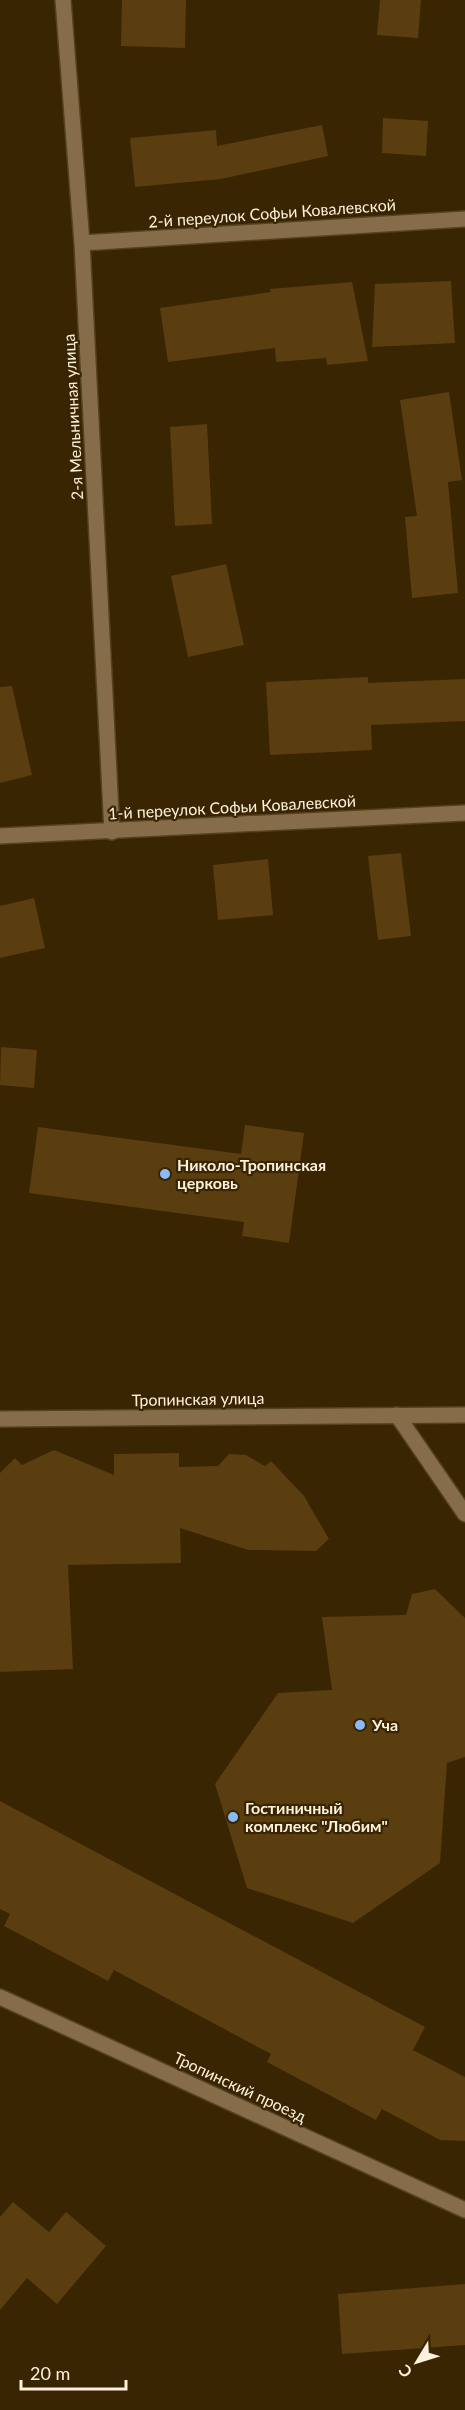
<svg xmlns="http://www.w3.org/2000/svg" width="465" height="2410" viewBox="0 0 465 2410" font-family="Lato,sans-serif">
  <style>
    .building { fill: #5a3e0f }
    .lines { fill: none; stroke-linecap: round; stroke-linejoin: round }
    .minor-casing { stroke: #544120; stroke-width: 18 }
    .minor { stroke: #866c48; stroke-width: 15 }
    .poi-dot { fill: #89bafc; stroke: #392501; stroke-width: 2 }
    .labels { text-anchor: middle; stroke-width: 4.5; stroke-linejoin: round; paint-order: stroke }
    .street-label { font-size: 16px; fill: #fdf0dd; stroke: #392501 }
    .poi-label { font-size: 16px; font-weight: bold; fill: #fdf0dd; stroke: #392501; text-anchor: start }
  </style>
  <rect width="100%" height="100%" fill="#392501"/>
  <g class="building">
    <polygon points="122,0 186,0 185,48 121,46"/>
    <polygon points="380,0 421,0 418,38 377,35"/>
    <polygon points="383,118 428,121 426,156 382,153"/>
    <polygon points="322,125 328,156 221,179 135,187 130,138 216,130 217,146"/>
    <polygon points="451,281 455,343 372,347 375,284"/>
    <polygon points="352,282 368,361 327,365 326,358 276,362 275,348 168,362 160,308 271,292 270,289"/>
    <polygon points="449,392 462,480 448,482 458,593 412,598 405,517 417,516 400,400"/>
    <polygon points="207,424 212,524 175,526 170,427"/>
    <polygon points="226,564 244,645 188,657 171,576"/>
    <polygon points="368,677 368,683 465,679 465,721 371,725 372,750 270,755 266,682"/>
    <polygon points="12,686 32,775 0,783 0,687"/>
    <polygon points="401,853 411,936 378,940 368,856"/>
    <polygon points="268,859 273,915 218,920 213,865"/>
    <polygon points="34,898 45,948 0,958 0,906"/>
    <polygon points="1,1047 37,1050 34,1088 0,1085"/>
    <polygon points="245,1125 304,1133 289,1243 242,1236 244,1222 29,1193 38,1127 241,1154"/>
    <polygon points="54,1450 114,1475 114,1454 179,1453 179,1467 218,1466 229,1454 246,1455 265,1466 271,1461 304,1496 329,1539 316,1551 248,1550 180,1528 181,1563 68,1565 73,1669 0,1672 0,1473 15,1458 22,1465"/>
    <polygon points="435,1589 465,1618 465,1757 447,1763 440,1863 353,1923 247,1888 215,1784 278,1693 332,1690 322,1617 406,1615 412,1594"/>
    <polygon points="0,1801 425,2027 413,2050 465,2077 465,2141 440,2140 382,2109 376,2120 267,2062 271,2054 114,1970 108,1981 4,1926 10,1914 0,1909"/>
    <polygon points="13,2202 49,2232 66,2212 106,2246 57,2304 27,2278 0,2310 0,2217"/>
    <polygon points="465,2284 465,2345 342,2354 338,2294"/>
  </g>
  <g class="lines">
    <defs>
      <g id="minor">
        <polyline points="63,0 82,243 112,832"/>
        <polyline points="82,243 465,219"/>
        <polyline points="0,836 465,813"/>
        <polyline points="397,1415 465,1514"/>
        <polyline points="0,1419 465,1415"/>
        <polyline points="0,1997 465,2210"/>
      </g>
    </defs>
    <use href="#minor" class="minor-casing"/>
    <use href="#minor" class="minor"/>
  </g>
  <g class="poi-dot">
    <circle cx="165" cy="1174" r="6"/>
    <circle cx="360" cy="1725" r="6"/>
    <circle cx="233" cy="1817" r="6"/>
  </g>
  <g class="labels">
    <g class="street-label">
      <text transform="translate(272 213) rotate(-4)" y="6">2-й переулок Софьи Ковалевской</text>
      <text transform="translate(73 417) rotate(-93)" y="6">2-я Мельничная улица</text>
      <text transform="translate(232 807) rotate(-3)" y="6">1-й переулок Софьи Ковалевской</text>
      <text transform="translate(198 1399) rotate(-1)" y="6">Тропинская улица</text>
      <text transform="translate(240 2087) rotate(25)" y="6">Тропинский проезд</text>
    </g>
    <g class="poi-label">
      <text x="177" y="1171">Николо-Тропинская<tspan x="177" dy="18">церковь</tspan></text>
      <text x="372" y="1731">Уча</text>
      <text x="245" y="1814">Гостиничный<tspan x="245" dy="18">комплекс "Любим"</tspan></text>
    </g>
  </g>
  <g transform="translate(417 2362) rotate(232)" stroke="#392501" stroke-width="4.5" paint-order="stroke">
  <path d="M0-4.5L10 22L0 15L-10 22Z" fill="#fdf0dd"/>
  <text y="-9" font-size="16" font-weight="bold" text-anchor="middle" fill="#fdf0dd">С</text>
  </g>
  <path d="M21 2380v9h105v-9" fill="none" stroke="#fdf0dd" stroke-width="3"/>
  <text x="30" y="2380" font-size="18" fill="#fdf0dd" stroke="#392501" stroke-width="4.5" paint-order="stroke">20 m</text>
</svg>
